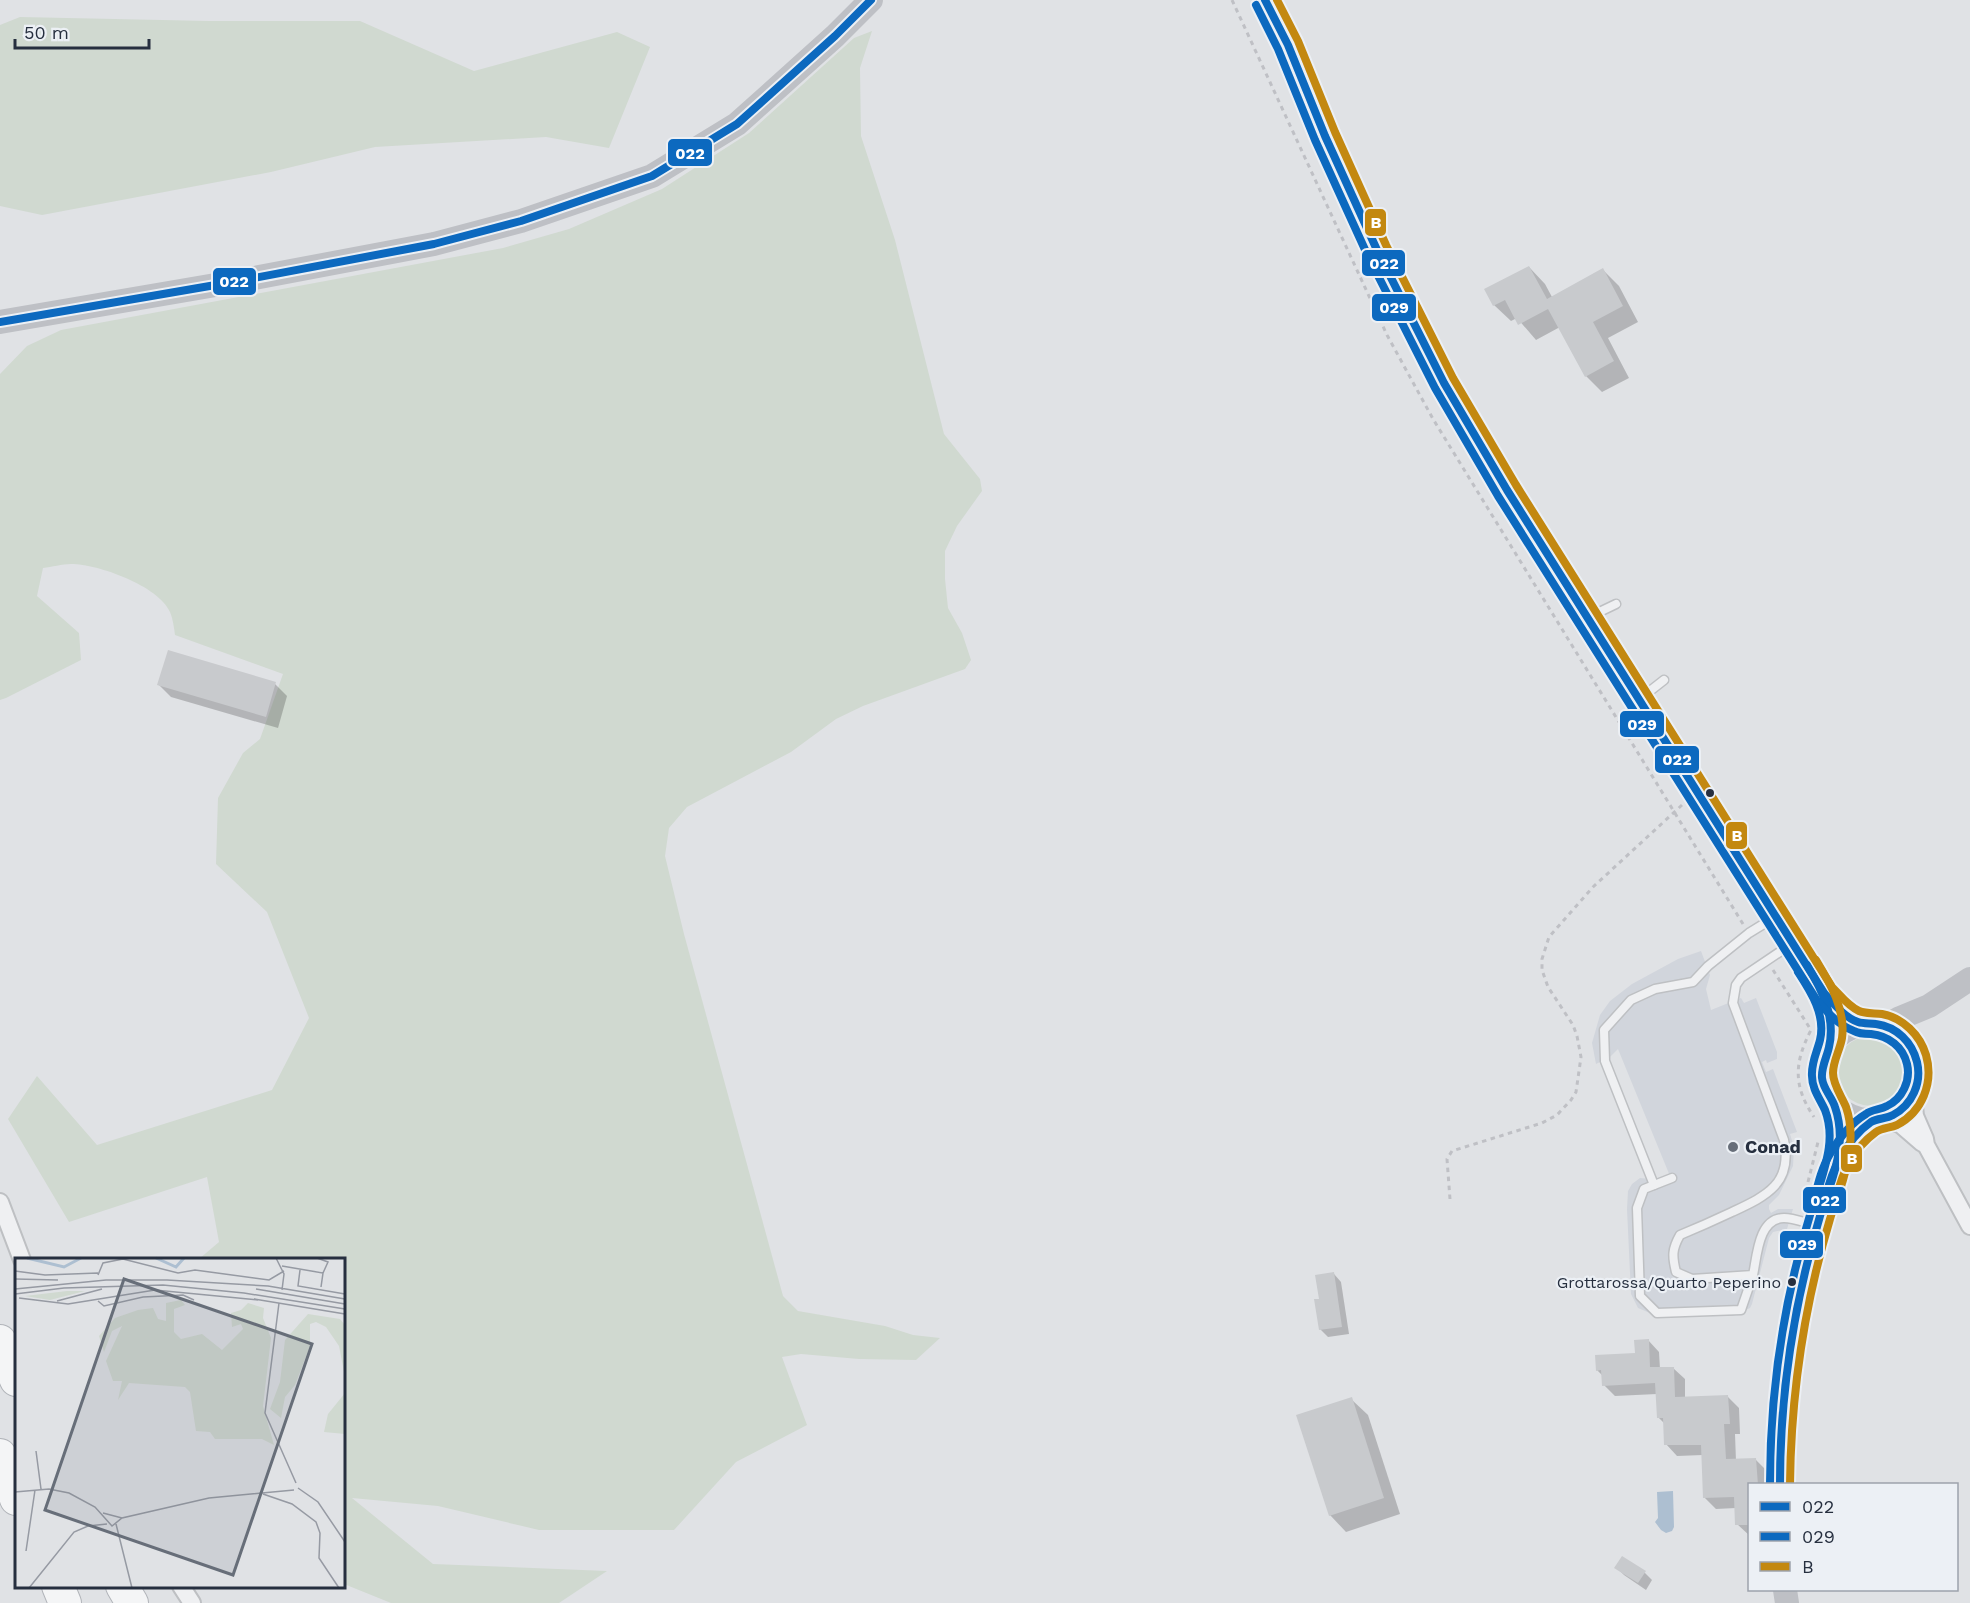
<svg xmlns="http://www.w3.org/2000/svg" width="1970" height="1603" viewBox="0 0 1970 1603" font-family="'Work Sans',sans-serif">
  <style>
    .built { fill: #d1d5dc }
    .green { fill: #d0d9d0 }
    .water { fill: #adbfd1 }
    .shadow { fill: #0003 }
    .building { fill: #c8cacd }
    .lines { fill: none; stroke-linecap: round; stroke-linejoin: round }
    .lane-casing { stroke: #bec0c3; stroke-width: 11 }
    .street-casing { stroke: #bec0c3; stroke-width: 20 }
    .highway-casing { stroke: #b2b5ba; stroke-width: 34 }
    .path { stroke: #bfc0c5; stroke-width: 3; stroke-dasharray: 4.5 4.5; stroke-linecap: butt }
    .lane { stroke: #eff0f2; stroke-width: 8 }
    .street { stroke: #eff0f2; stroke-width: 16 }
    .secondary { stroke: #bec0c5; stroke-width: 24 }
    .highway { stroke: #f4f5f6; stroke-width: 32 }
    .bus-1-casing { stroke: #ecf0f5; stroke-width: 12 }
    .bus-2-casing { stroke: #ecf0f5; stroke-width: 12 }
    .bus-3-casing { stroke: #ecf0f5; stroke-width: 12 }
    .bus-1 { stroke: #0c69bf; stroke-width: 8 }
    .bus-2 { stroke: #0c69bf; stroke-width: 8 }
    .bus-3 { stroke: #c38810; stroke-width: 8 }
    .bus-dot { fill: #262f3f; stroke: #ecf0f5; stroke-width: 2 }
    .poi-dot { fill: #676e79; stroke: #ecf0f5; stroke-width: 2 }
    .labels { text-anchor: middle; stroke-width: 4.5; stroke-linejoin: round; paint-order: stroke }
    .bus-label { font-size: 16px; fill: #262f3f; stroke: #ecf0f5; text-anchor: end }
    .poi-label { font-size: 18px; font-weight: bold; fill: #262f3f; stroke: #ecf0f5; text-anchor: start }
    .inset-river { fill: none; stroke: #adbfd1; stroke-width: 3 }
    .inset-road { fill: none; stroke: #969aa3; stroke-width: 1.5 }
    .view { fill: #676e79; fill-opacity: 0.15; stroke: #676e79; stroke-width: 3 }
    .inset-edge { fill: none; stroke: #262f3f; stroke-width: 3 }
    .line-badge { stroke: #ecf0f5; stroke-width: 2 }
    .badge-label { font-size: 16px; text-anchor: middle; font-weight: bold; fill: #fff }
  </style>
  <rect width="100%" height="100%" fill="#e0e2e5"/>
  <polygon class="built" points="1701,951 1710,975 1706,989 1711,1010 1741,998 1744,1003 1756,998 1777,1052 1777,1059 1767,1063 1766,1060 1762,1062 1766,1072 1773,1069 1797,1132 1790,1134 1794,1147 1793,1166 1779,1195 1769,1205 1769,1209 1771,1213 1778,1209 1793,1209 1787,1229 1773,1232 1769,1238 1752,1304 1750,1308 1733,1316 1657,1316 1638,1308 1631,1294 1627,1209 1628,1191 1632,1184 1640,1178 1672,1181 1618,1049 1610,1057 1596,1064 1592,1043 1600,1015 1610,1001 1632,984 1678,959"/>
  <g class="green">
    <polygon points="20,17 209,21 360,21 474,71 617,32 650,47 609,148 546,137 375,147 271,172 42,215 0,206 0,25"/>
    <path d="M872,31L860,68L861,136L895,240L944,434L980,479L982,491L957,526L945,551V579L948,608L962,633L971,660L965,669L863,706L836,719L791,752L687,807L669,828L665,856L684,934L783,1296L798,1311L885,1326L913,1335L940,1338L916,1360L859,1359L801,1354L782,1357L807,1425L736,1462L674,1530H539L438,1506L352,1498L433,1564L607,1571L559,1603H391L344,1584V1260L199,1259L219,1242L207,1177L69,1222L8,1119L37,1076L97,1145L272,1090L309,1018L267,912L216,864L218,798L243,753L260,739L283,674L175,635C174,628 173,619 170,612C159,586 98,564 71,564C62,564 52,567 43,568L37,596L79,633L81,660L6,698L0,700V374L27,346L61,330L503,248L569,229L662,189L749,133L854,38Z"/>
    <circle cx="1871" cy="1071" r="35"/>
  </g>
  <polygon class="water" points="1673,1491 1674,1527 1672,1531 1666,1533 1661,1530 1655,1522 1658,1518 1657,1492"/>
  <g class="shadow">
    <polygon points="1529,267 1545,284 1552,297 1603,270 1619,286 1638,322 1608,338 1629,378 1602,392 1586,376 1560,327 1536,340 1517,318 1511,321 1494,305 1486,290"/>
    <polygon points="275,684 287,696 278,728 171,697 159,685"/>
    <polygon points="1334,1274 1341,1282 1349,1334 1328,1337 1320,1329 1320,1300"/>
    <polygon points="1648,1340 1659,1352 1660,1369 1673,1368 1685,1379 1685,1398 1728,1397 1739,1408 1740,1434 1735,1434 1736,1461 1756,1460 1767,1471 1768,1484 1750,1484 1750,1536 1737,1524 1736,1508 1716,1509 1704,1497 1703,1455 1677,1456 1666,1444 1665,1424 1658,1417 1657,1394 1615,1396 1604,1385 1603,1376 1597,1370 1636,1355"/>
    <polygon points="1351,1399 1368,1415 1400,1514 1346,1532 1330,1515"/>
    <polygon points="1616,1567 1645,1573 1652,1580 1646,1590 1624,1575"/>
  </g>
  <g class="building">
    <polygon points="1529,266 1547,299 1603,268 1623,306 1593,322 1614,361 1585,377 1548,309 1518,325 1505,300 1493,306 1484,289"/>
    <polygon points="168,650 276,682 266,717 157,685"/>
    <polygon points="1334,1272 1342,1327 1319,1330 1314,1299 1319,1299 1315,1275"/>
    <polygon points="1649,1339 1650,1367 1674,1367 1675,1397 1728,1395 1730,1424 1724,1424 1726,1459 1756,1458 1758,1485 1749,1485 1749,1525 1735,1525 1734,1497 1703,1498 1701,1445 1664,1445 1663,1418 1657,1418 1655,1383 1602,1386 1601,1370 1596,1371 1595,1355 1635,1353 1634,1340"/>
    <polygon points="1352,1397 1384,1498 1329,1516 1296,1415"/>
    <polygon points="1622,1556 1646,1571 1638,1583 1614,1568"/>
  </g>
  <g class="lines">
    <defs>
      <g id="lane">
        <polyline points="1589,617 1616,604"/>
        <polyline points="1641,698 1664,680"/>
        <path d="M1790,945L1741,978L1736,985L1733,1003L1784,1140C1793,1184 1766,1196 1732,1212C1715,1220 1697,1228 1680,1235C1672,1249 1672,1256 1676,1272L1692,1279L1753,1275C1757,1257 1758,1218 1784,1218C1794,1218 1806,1223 1816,1225"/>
        <polyline points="1672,1178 1644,1189 1637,1208 1640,1296 1657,1313 1741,1310 1753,1275"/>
        <polyline points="1654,1185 1605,1061 1604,1030 1631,1000 1655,989 1693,982 1708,966 1749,933 1775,917"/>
      </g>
      <g id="street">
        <polyline points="1913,1095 1915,1116 1925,1139 1926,1145 1970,1226"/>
        <polyline points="1881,1119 1900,1124 1922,1143"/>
        <polyline points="0,1202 22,1260"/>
        <polyline points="181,1586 192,1603"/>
      </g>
      <g id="highway">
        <polyline points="0,1341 16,1380"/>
        <polyline points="0,1455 16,1499"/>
        <polyline points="58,1586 65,1603"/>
        <polyline points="122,1586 132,1603"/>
      </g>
    </defs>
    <use href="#lane" class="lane-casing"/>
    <use href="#street" class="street-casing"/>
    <use href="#highway" class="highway-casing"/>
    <g class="path">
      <polyline points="1232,0 1387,335 1433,419 1743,924"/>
      <path d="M1773,970L1811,1030C1794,1063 1793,1086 1814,1117"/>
      <polyline points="1808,1182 1818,1142"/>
      <polyline points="1450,1199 1447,1159 1452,1151 1542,1123 1557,1115 1571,1100 1576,1092 1581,1057 1577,1036 1573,1025 1548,987 1542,970 1542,959 1549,937 1593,887 1682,805"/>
    </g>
    <use href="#lane" class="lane"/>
    <use href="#street" class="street"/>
    <g class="secondary">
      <polyline points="1265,0 1288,45 1325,136 1377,250 1444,383 1507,490 1824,993 1843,1013 1865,1024"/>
      <polyline points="0,322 233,282 434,244 521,221 652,176 737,124 835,36 871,0"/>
      <circle cx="1870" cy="1072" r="48"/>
      <polyline points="1886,1026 1900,1018 1929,1006 1970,979"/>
      <polyline points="1780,1484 1781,1414 1789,1357 1806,1269 1817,1225 1839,1160 1841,1134 1833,1102"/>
      <polyline points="1785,1590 1787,1603"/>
    </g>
    <use href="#highway" class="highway"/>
    <defs>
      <g id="bus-1">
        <path d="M1265,0L1288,45L1325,136L1377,250L1444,383L1507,490L1824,993C1834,1004 1844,1017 1858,1022C1864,1024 1870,1023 1876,1024C1897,1027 1912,1042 1917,1062C1922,1083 1912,1105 1893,1115C1886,1119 1878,1118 1871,1122C1858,1131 1846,1147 1839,1160C1829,1177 1826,1197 1820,1216C1794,1303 1780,1392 1780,1484"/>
        <polyline points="0,322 233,282 434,244 521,221 652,176 737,124 835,36 871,0"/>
        <path d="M1807,965C1822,990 1836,1017 1829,1047C1827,1057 1821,1067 1822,1078C1823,1089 1832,1097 1835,1107C1845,1136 1838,1164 1828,1192"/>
      </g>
      <g id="bus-2">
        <path d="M1256,5L1278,49L1315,140L1367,254L1435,388L1498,496L1816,999C1826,1011 1838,1025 1854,1031C1859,1034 1865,1034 1871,1034C1889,1036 1903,1047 1907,1064C1911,1081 1902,1099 1887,1106C1880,1110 1872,1109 1866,1114C1851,1123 1838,1140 1830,1154C1819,1172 1816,1195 1810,1215C1783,1303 1770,1392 1770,1484"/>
        <path d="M1798,972C1811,992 1826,1015 1820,1040C1817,1052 1811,1063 1812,1076C1812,1089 1820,1099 1825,1110C1835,1136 1827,1161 1819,1187"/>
      </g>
      <g id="bus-3">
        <path d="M1277,0L1298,41L1335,132L1386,245L1453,378L1516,485L1832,987C1840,995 1848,1006 1859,1011C1866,1014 1874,1013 1882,1014C1903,1018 1920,1035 1926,1055C1934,1083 1922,1112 1897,1125C1890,1128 1882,1128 1876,1132C1865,1140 1855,1152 1849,1163C1839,1180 1836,1201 1830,1219C1804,1306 1791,1394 1790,1484"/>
        <path d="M1816,960C1830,983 1846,1010 1842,1038C1840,1050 1833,1061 1833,1073C1833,1085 1842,1097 1846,1107C1856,1136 1848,1165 1839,1193"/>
      </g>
    </defs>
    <use href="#bus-1" class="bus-1-casing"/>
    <use href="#bus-2" class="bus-2-casing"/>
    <use href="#bus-3" class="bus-3-casing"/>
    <use href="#bus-1" class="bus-1"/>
    <use href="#bus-2" class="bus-2"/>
    <use href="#bus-3" class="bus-3"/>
  </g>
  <g class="bus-dot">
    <circle cx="1710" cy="793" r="5"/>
    <circle cx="1792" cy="1282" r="5"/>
  </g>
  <circle class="poi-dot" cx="1733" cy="1147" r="6"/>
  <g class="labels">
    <g class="bus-label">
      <text x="1781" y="1288">Grottarossa/Quarto Peperino</text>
    </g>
    <g class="poi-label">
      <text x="1745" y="1153">Conad</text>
    </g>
  </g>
  <g transform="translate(15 1258)">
    <rect width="330" height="330" fill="#e0e2e5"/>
    <path d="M52,33H70L35,42L10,38ZM166,42L170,47L159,51V74L166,81L187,76L207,92L228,71L226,66L217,69L216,55L226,52L233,45L249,50L248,60L256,80L248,148L259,187L247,181H200L195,174L181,173L175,134L170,129L114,125L103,142L107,123H98L91,103L107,68L97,73L89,94L84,78L100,60L123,52L138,50L143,61L151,63V45ZM293,56L325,61L330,67V119L324,88L311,69L301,64L295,66V88L280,127L270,139L266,160L255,151L265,124L270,82ZM330,135V176L309,174L313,156Z" fill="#d0d9d0"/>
    <path class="inset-river" d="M12,0L49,9L66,0M141,0L161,9L169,0"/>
    <path class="inset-road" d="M261,0L269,16L267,32M302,0L313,4L308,15M267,8L308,15L306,29M285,12L283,28L330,36M0,13L30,17L83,15M83,17L88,5L108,1L163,15L180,12L254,22L269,13M0,21L43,22M0,31L91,22H152L253,28L330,41M241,31L330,46M0,36L49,30L148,27L229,35L330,51M4,40L53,46L140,32L243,42M239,41L330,56M42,43L87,31M83,43L89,48L128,39L168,37L179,42M264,45L250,155L281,225M21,193L26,231M283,230L303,244L330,284M0,234L34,231L54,235L80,249L97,268L107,260L194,240L279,232M248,236L277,246L301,264L305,275L304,300L324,330M88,255L107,260M101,266L117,330M11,293L20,232M14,330L59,274L73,268L92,266"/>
    <path class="view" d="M109,21L297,86L218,317L30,252Z"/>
    <rect width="330" height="330" class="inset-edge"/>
  </g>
  <g class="line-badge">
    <rect x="667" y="138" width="46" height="29" rx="6" fill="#0c69bf"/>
    <rect x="1364" y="208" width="23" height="29" rx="6" fill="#c38810"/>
    <rect x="1361" y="249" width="45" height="28" rx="6" fill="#0c69bf"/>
    <rect x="212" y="267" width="45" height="29" rx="6" fill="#0c69bf"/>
    <rect x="1371" y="293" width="46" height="29" rx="6" fill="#0c69bf"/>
    <rect x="1619" y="710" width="46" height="28" rx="6" fill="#0c69bf"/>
    <rect x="1654" y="745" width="46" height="29" rx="6" fill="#0c69bf"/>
    <rect x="1725" y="821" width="23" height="29" rx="6" fill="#c38810"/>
    <rect x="1840" y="1144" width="23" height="29" rx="6" fill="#c38810"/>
    <rect x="1802" y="1186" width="45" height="28" rx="6" fill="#0c69bf"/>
    <rect x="1779" y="1230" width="45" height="29" rx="6" fill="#0c69bf"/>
  </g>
  <g class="badge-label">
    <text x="690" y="159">022</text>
    <text x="1376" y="228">B</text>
    <text x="1384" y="269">022</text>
    <text x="234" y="287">022</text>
    <text x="1394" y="313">029</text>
    <text x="1642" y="730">029</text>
    <text x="1677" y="765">022</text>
    <text x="1737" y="841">B</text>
    <text x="1852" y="1164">B</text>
    <text x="1825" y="1206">022</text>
    <text x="1802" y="1250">029</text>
  </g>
  <rect x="1748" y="1483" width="210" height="108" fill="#ecf0f5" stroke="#9da3ac" stroke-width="1.5"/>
  <rect x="1760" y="1502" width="30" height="9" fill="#0c69bf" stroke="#9da3ac" stroke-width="1.5"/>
  <text x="1802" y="1513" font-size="18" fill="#262f3f">022</text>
  <rect x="1760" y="1532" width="30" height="9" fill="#0c69bf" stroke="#9da3ac" stroke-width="1.5"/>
  <text x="1802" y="1543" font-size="18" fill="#262f3f">029</text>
  <rect x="1760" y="1562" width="30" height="9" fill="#c38810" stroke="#9da3ac" stroke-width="1.5"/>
  <text x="1802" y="1573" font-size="18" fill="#262f3f">B</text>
  <path d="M15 39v9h134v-9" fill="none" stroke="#262f3f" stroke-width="3"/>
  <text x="24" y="39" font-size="18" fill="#262f3f" stroke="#ecf0f5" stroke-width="4.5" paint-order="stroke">50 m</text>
</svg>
